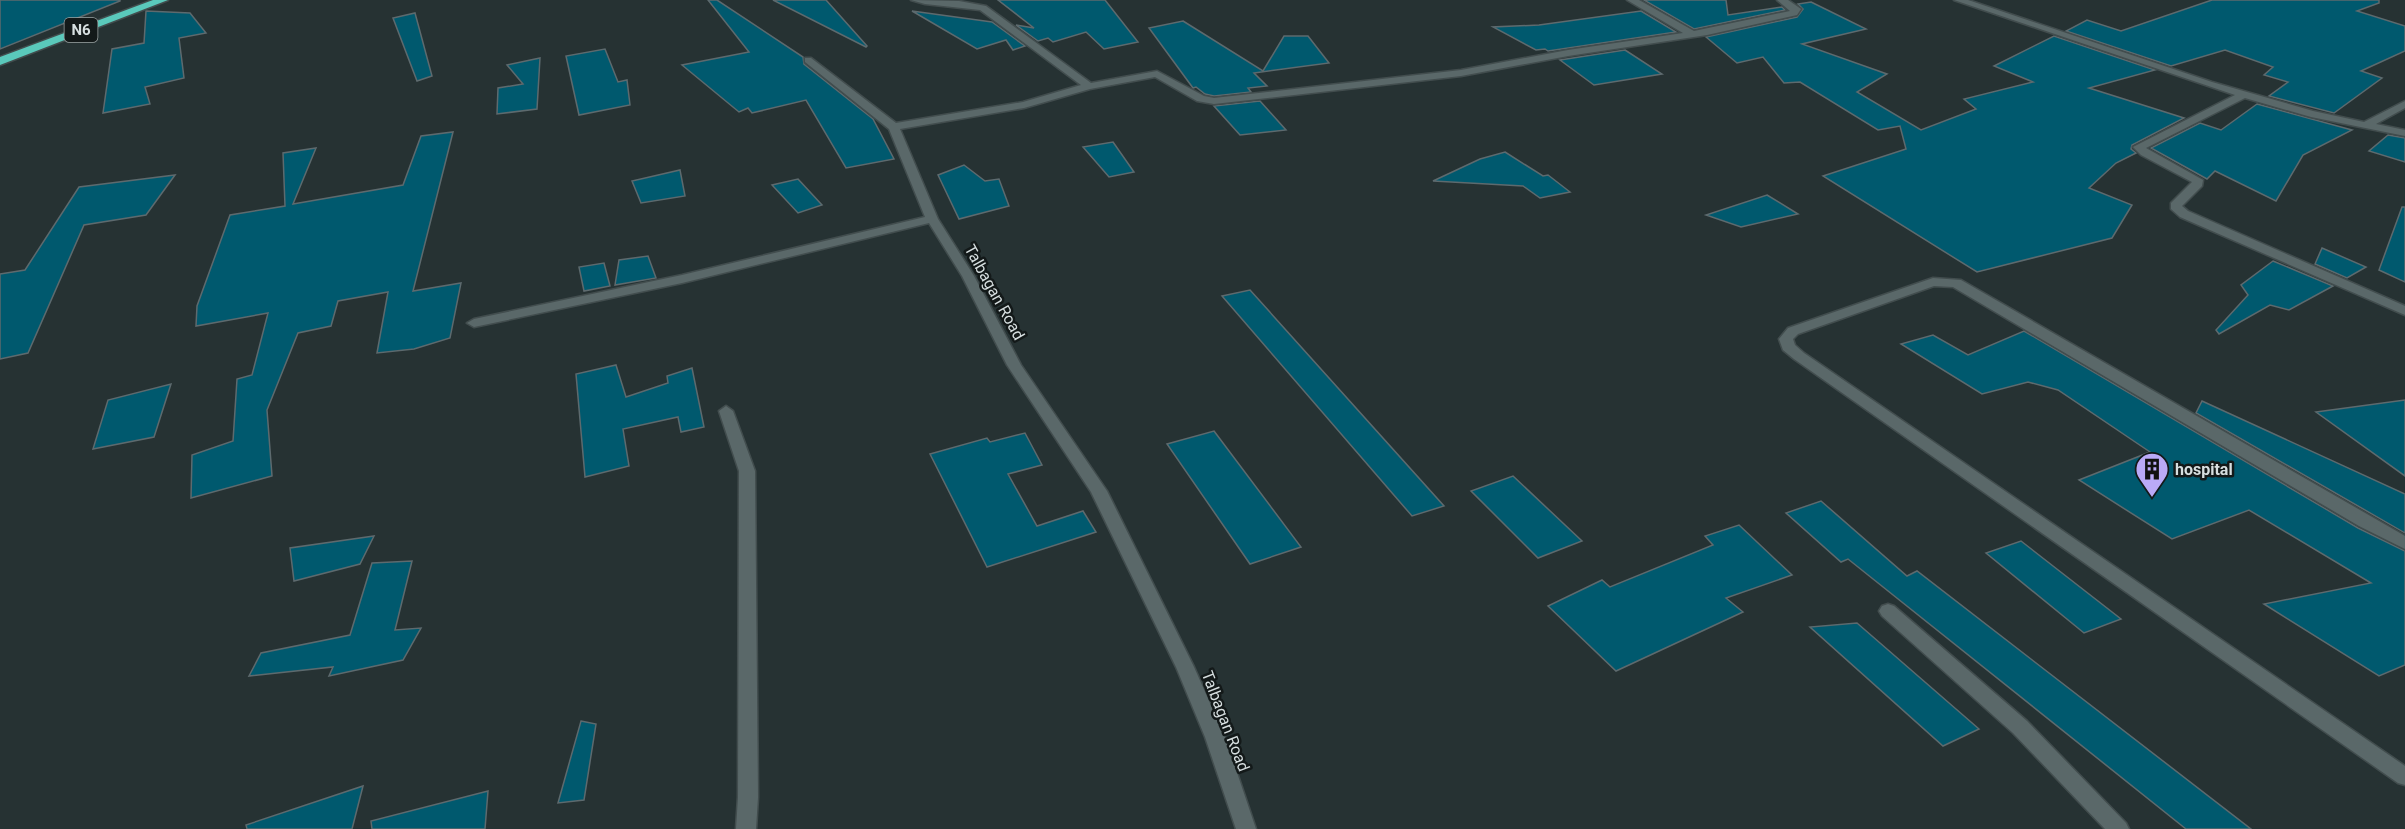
<svg xmlns="http://www.w3.org/2000/svg" width="2405" height="829" viewBox="0 0 2405 829" font-family="Roboto,sans-serif">
  <style>
    .building { fill: #00596e; stroke: #5d6a6e; stroke-width: 1.5 }
    .lines { fill: none; stroke-linecap: round; stroke-linejoin: round }
    .minor-casing { stroke: #424d4e; stroke-width: 3 }
    .highway-casing { stroke: #424d4e; stroke-width: 3 }
    .minor { fill: #5a6869; fill-rule: evenodd }
    .highway { fill: #5ac9bb; fill-rule: evenodd }
    .labels { text-anchor: middle; stroke-width: 5; stroke-linejoin: round; paint-order: stroke }
    .shield { fill: #131919; stroke: #9ca4a4; stroke-width: 1.5 }
    .shield-label { font-size: 15px; font-weight: bold; fill: #d7dfe0 }
    .street-label { font-size: 16px; fill: #d7dfe0; stroke: #131919 }
    .poi-label { font-size: 16px; font-weight: bold; fill: #d7dfe0; stroke: #131919; text-anchor: start }
  </style>
  <rect width="100%" height="100%" fill="#263233"/>
  <g class="building">
    <polygon points="0,0 120,0 120,1 0,49"/>
    <polygon points="708,0 717,0 803,57 804,64 873,119 894,159 846,168 806,100 752,113 748,108 739,112 682,65 749,52"/>
    <polygon points="773,0 826,0 867,46 866,47"/>
    <polygon points="998,0 1105,0 1138,42 1104,49 1086,32 1053,42 1048,38 1038,41 1016,25 1034,28"/>
    <polygon points="1644,0 1726,0 1728,15 1782,7 1785,10 1694,29"/>
    <polygon points="2212,0 2379,0 2379,3 2357,11 2405,26 2405,51 2361,71 2382,78 2334,113 2269,96 2288,82 2264,75 2273,67 2225,50 2171,66 2066,31 2087,20 2121,31"/>
    <polygon points="1811,2 1866,29 1802,44 1887,74 1857,92 1921,130 1976,109 1964,99 2033,82 1994,66 2054,36 2155,70 2089,88 2184,118 2132,145 2131,149 2136,153 2116,163 2089,188 2132,205 2112,238 1977,272 1823,176 1906,149 1900,126 1878,130 1800,82 1784,83 1763,57 1737,63 1706,37 1797,17 1803,9 1798,4"/>
    <polygon points="146,11 190,13 206,33 179,38 184,78 145,87 150,104 103,113 112,49 144,43"/>
    <polygon points="912,11 992,22 1025,46 1013,50 1006,40 977,49"/>
    <polygon points="1641,11 1676,32 1548,51 1545,49 1536,50 1493,27 1539,25"/>
    <polygon points="415,13 432,76 417,81 393,18"/>
    <polygon points="1183,21 1263,71 1284,36 1308,36 1329,63 1254,73 1267,86 1248,88 1251,92 1214,96 1205,94 1196,87 1193,88 1149,28"/>
    <polygon points="605,49 618,82 627,80 630,105 579,115 566,56"/>
    <polygon points="1625,50 1662,74 1594,85 1560,60"/>
    <polygon points="540,58 537,109 497,114 498,88 523,84 507,65"/>
    <polygon points="1260,101 1286,130 1240,135 1214,106"/>
    <polygon points="2257,104 2352,130 2303,155 2276,201 2215,171 2207,179 2151,148 2200,123 2221,130"/>
    <polygon points="453,132 413,291 461,283 450,338 414,349 377,353 388,292 338,301 331,326 298,333 267,410 272,476 191,498 192,455 233,441 237,379 252,375 268,313 196,326 197,306 230,215 285,206 283,153 316,148 293,204 403,185 421,136"/>
    <polygon points="2388,135 2405,138 2405,162 2369,151"/>
    <polygon points="1113,142 1134,172 1109,177 1083,147"/>
    <polygon points="1505,152 1543,176 1548,175 1570,192 1540,198 1523,186 1433,181 1480,159"/>
    <polygon points="964,165 985,181 999,179 1009,206 959,219 938,175"/>
    <polygon points="680,170 685,196 641,203 632,181"/>
    <polygon points="175,175 146,215 84,225 28,353 0,359 0,274 25,270 79,187"/>
    <polygon points="798,179 822,205 798,213 772,185"/>
    <polygon points="1767,195 1798,214 1741,227 1706,215"/>
    <polygon points="2402,207 2405,207 2405,282 2379,270"/>
    <polygon points="2322,248 2366,267 2347,278 2315,264"/>
    <polygon points="648,256 656,278 615,285 619,260"/>
    <polygon points="2273,261 2333,286 2289,310 2270,305 2219,334 2216,330 2248,295 2241,285"/>
    <polygon points="604,263 610,286 584,291 579,267"/>
    <polygon points="1250,290 1444,506 1412,516 1222,296"/>
    <polygon points="2024,331 2358,528 2405,551 2405,665 2379,676 2264,604 2371,583 2249,510 2172,539 2079,480 2150,452 2058,390 2028,382 1982,394 1901,344 1933,335 1968,355"/>
    <polygon points="616,365 626,397 668,383 667,376 692,368 704,427 681,432 678,417 623,429 629,466 585,477 576,374"/>
    <polygon points="171,384 154,437 93,449 108,400"/>
    <polygon points="2405,400 2405,476 2316,412"/>
    <polygon points="2202,401 2405,494 2405,533 2196,413"/>
    <polygon points="1214,431 1301,547 1250,564 1167,444"/>
    <polygon points="1025,433 1042,465 1008,474 1037,526 1083,511 1096,532 987,567 930,454 987,438 990,442"/>
    <polygon points="1513,476 1582,541 1538,558 1471,491"/>
    <polygon points="1821,501 1907,576 1917,571 2251,829 2186,829 1848,559 1841,562 1786,513"/>
    <polygon points="1739,525 1792,575 1726,598 1743,612 1616,671 1548,606 1602,580 1610,587 1713,545 1705,536"/>
    <polygon points="374,536 360,564 294,581 290,548"/>
    <polygon points="2021,541 2121,619 2084,633 1986,553"/>
    <polygon points="412,561 395,630 421,628 403,660 329,676 333,667 249,676 261,653 350,635 372,563"/>
    <polygon points="1857,623 1979,729 1943,746 1810,627"/>
    <polygon points="581,721 596,724 584,800 558,803"/>
    <polygon points="363,786 352,829 247,829 246,825"/>
    <polygon points="488,791 485,829 372,829 371,821"/>
  </g>
  <g class="lines">
    <defs>
      <g id="minor">
        <polygon points="911,0 959,1 986,6 1091,83 1157,71 1204,96 1214,98 1461,70 1568,50 1683,33 1627,0 1639,0 1694,31 1790,11 1777,0 1788,0 1801,9 1797,15 1707,35 1568,56 1461,76 1214,104 1197,101 1155,77 1090,89 1024,108 900,129 938,219 974,276 1021,365 1107,491 1194,667 1225,737 1256,829 1236,829 1205,737 1176,667 1091,492 1007,365 962,276 929,223 682,283 474,327 467,323 474,319 682,275 925,217 889,129 805,62 805,58 811,58 896,123 1023,102 1081,85 980,10 925,4"/>
        <polygon points="1954,0 1968,0 2212,82 2313,111 2364,122 2405,101 2405,108 2376,124 2405,130 2405,136 2311,117 2245,98 2146,148 2203,180 2202,186 2182,206 2188,211 2405,306 2405,315 2180,217 2171,209 2171,203 2192,182 2141,155 2133,147 2235,95"/>
        <polygon points="1933,278 1961,280 2405,536 2405,549 2359,526 1953,287 1934,286 1798,334 1793,339 1795,345 1804,353 2405,766 2405,785 2398,783 1794,359 1783,350 1779,339 1788,328"/>
        <polygon points="726,406 733,411 755,471 758,797 756,829 736,829 738,797 739,471 719,411"/>
        <polygon points="1888,604 1894,606 2027,721 2126,823 2129,829 2105,829 2013,733 1882,616 1879,611 1882,606"/>
      </g>
      <polygon id="highway" points="153,0 168,0 0,65 0,57"/>
    </defs>
    <use href="#minor" class="minor-casing"/>
    <use href="#highway" class="highway-casing"/>
    <use href="#minor" class="minor"/>
    <use href="#highway" class="highway"/>
  </g>
  <defs>
    <symbol id="building-pin" viewBox="-11 -11 22 30"><path d="M0 17L-7.5 6A9.5 9.5 0 1 1 7.5 6Z" fill="#baaaf7" stroke="#131919"/><path d="M-4-6H4V6H1V3H-1V6H-4ZM-2.5-4.3h1.7v1.8h-1.7ZM.8-4.3h1.7v1.8H.8ZM-2.5-1h1.7V.8h-1.7ZM.8-1h1.7V.8H.8Z" fill="#111"/></symbol>
  </defs>
  <g fill-rule="evenodd">
    <use href="#building-pin" x="2133" y="450" width="38" height="52"/>
  </g>
  <g class="labels">
    <rect class="shield" x="64.5" y="18" width="33" height="24" rx="4.5"/>
    <g class="shield-label">
      <text x="81" y="35">N6</text>
    </g>
    <g class="street-label">
      <text transform="translate(995 292) rotate(61)" y="6">Talbagan Road</text>
      <text transform="translate(1226 721) rotate(69)" y="6">Talbagan Road</text>
    </g>
    <g class="poi-label">
      <text x="2175" y="475">hospital</text>
    </g>
  </g>
</svg>
